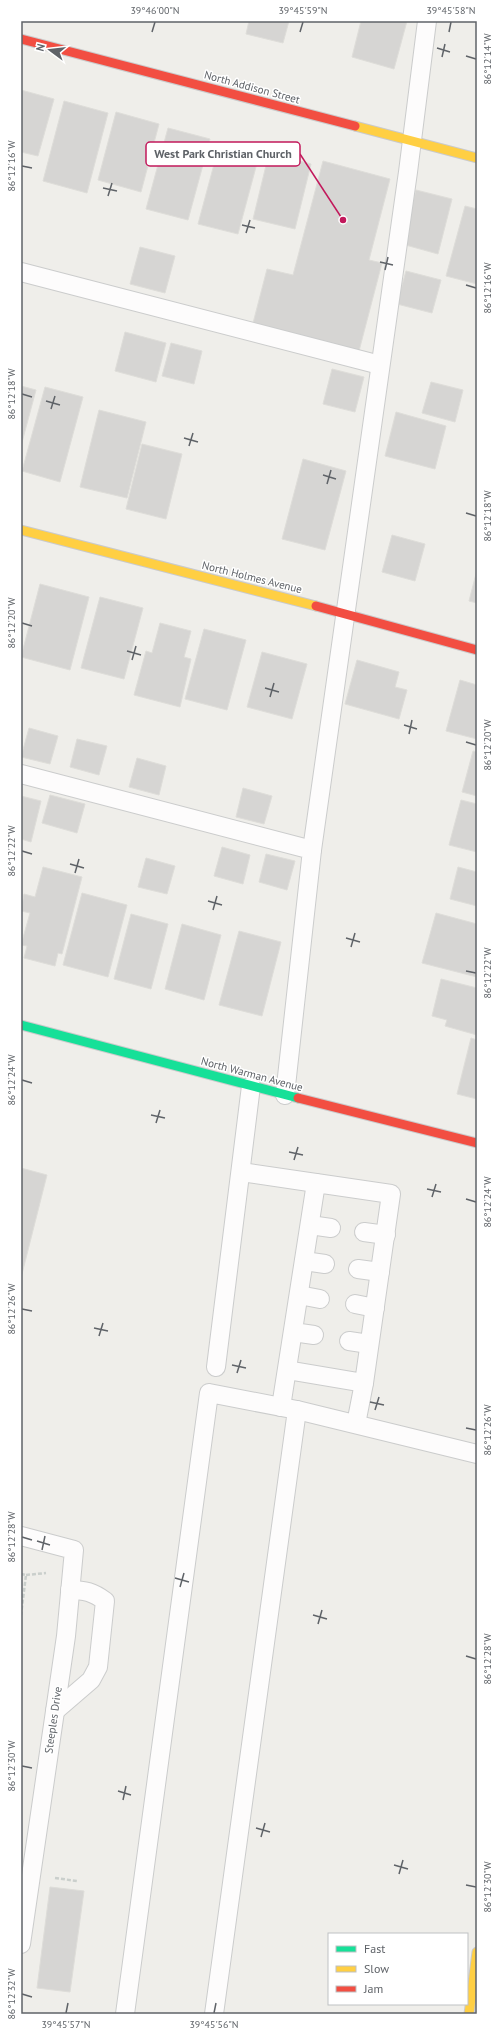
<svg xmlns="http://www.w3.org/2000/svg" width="498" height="2035" viewBox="0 0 498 2035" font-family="'PT Sans',sans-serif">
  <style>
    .building { fill: #d6d5d3; stroke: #deddd9 }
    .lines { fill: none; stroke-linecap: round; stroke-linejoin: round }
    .lane-casing { stroke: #cbcccc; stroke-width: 20 }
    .fast-casing { stroke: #cacacb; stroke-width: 11 }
    .slow-casing { stroke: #cacacb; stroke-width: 11 }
    .jam-casing { stroke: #cacacb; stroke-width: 11 }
    .path { stroke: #cacfcc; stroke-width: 2.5; stroke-dasharray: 4 2; stroke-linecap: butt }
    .lane { stroke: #fdfcfc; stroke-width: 18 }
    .fast { stroke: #16e098; stroke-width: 9 }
    .slow { stroke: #ffcf43; stroke-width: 9 }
    .jam { stroke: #f24e42; stroke-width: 9 }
    .ticks { fill: none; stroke: #5f6368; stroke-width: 1.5 }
    .labels { text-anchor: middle; stroke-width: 3; stroke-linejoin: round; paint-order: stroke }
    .street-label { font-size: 11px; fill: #5f6368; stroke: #fff }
    .leader { fill: none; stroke: #c2185b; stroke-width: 1.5 }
    .callout-dot { fill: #c2185b; stroke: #fff; stroke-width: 1.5 }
    .callout { fill: #fff; stroke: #c2185b; stroke-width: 1.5 }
    .callout-label { font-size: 12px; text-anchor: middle; font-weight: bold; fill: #5f6368 }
    .neatline { fill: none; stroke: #5f6368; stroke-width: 1.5 }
    .ticks-label { font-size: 10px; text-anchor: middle; fill: #5f6368 }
  </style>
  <rect width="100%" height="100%" fill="#efeeea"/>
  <g class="building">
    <polygon points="249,21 289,21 283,43 246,34"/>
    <polygon points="361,21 407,21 394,69 352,57"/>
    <polygon points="21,90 54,99 38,156 21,152"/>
    <polygon points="64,101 108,113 87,193 43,181"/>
    <polygon points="116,112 159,124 141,192 98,180"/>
    <polygon points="168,128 210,139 188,220 146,209"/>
    <polygon points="220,142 260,152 238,234 198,224"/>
    <polygon points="269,153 311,164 295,229 253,219"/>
    <polygon points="323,161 390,179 369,260 382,263 359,351 253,323 267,269 293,275"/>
    <polygon points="416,190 452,199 438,254 402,244"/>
    <polygon points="465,206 477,209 477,284 446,276"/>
    <polygon points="140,247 175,256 165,293 130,284"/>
    <polygon points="406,271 441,280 432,313 397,304"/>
    <polygon points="125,332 166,343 156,382 115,371"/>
    <polygon points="171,343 202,351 194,384 162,376"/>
    <polygon points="332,369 364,377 355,412 323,404"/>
    <polygon points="431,382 463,390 455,422 422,413"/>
    <polygon points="21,386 36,390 21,446"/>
    <polygon points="45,387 83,397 60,482 22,471"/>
    <polygon points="99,410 146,422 127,498 80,487"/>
    <polygon points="396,412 446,426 435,469 385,456"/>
    <polygon points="142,444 182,454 166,519 126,509"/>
    <polygon points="303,459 346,471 325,550 282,539"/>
    <polygon points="392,535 425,544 415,581 382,572"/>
    <polygon points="477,570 477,603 469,601"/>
    <polygon points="40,584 89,597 70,670 21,657"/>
    <polygon points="100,597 143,608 124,679 81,668"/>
    <polygon points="160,623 191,631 184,657 191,659 180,707 134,695 146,651 152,653"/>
    <polygon points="204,629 246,640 227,710 185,699"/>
    <polygon points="262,652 307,664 292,719 247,707"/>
    <polygon points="357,660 399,672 395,687 407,690 399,719 345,704"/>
    <polygon points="460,680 477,685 477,739 446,731"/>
    <polygon points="29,728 58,736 50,764 21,757"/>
    <polygon points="77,739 107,746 99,775 70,767"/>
    <polygon points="473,751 477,752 477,796 462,792"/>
    <polygon points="137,758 166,766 159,795 129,787"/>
    <polygon points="243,788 272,796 264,824 236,817"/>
    <polygon points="50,795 85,804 77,833 42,823"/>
    <polygon points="21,796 41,801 31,842 21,839"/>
    <polygon points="461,800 477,804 477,852 449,845"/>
    <polygon points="222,847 250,855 243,884 214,876"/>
    <polygon points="266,854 295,861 287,890 259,882"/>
    <polygon points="146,858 175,866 167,894 138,887"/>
    <polygon points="43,867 82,877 62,954 58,953 55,966 24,958 27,946 21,945 30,913 21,911 24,894 35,897"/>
    <polygon points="458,867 477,872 477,906 450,899"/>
    <polygon points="82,893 127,905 108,977 63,965"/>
    <polygon points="436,913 477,924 477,977 422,963"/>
    <polygon points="131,914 168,924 151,989 114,979"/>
    <polygon points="182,924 221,935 204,1000 165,989"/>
    <polygon points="239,931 281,942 262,1016 219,1005"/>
    <polygon points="441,979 477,988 477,1035 445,1026 447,1020 432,1016"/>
    <polygon points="471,1038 477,1040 477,1099 457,1094"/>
    <polygon points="21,1168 47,1175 21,1278"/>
    <polygon points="50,1887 84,1891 70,1992 37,1988"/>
  </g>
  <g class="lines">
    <defs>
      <g id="lane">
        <polyline points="21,272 380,365"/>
        <polyline points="21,774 312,850 285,1095"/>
        <polyline points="312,850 408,172 427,21"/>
        <polyline points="241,1172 316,1183"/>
        <polyline points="310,1225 331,1228"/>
        <polyline points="364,1232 386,1235"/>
        <polyline points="304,1261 325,1264"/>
        <polyline points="358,1269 380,1272"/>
        <polyline points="299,1295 320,1299"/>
        <polyline points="355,1304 375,1308"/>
        <polyline points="293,1332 314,1335"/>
        <polyline points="349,1341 369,1344"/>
        <polyline points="216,1367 251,1086"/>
        <polyline points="281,1407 316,1183 391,1194 364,1383 287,1370"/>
        <polyline points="297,1410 477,1454"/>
        <polyline points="356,1424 364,1383"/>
        <polyline points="21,1536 74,1550 66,1636 21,1944"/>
        <path d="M55,1711L91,1680L98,1667L105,1601C93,1592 85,1590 70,1590"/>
        <polyline points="125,2014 209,1393 297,1410 214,2014"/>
      </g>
      <polyline id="fast" points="21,1025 298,1098"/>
      <g id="slow">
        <polyline points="355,126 477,158"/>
        <polyline points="21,530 316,606"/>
        <polyline points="469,2014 477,1952"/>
      </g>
      <g id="jam">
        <polyline points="21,39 355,126"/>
        <polyline points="316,606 477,650"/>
        <polyline points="298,1098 477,1143"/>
      </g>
    </defs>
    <use href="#lane" class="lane-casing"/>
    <use href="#fast" class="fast-casing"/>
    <use href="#slow" class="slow-casing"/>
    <use href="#jam" class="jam-casing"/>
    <g class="path">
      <polyline points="21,1574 26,1575 21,1615"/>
      <polyline points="26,1575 46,1573"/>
      <polyline points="55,1878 77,1881"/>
    </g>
    <use href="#lane" class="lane"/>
    <use href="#fast" class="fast"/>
    <use href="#slow" class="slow"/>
    <use href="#jam" class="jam"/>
  </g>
  <path class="ticks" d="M152,32L155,22M300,32L303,22M449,32L451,22M437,48L450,52M466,56L476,59M442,57L445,44M22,166L32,168M103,188L117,191M108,196L112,183M242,225L255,228M246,233L250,220M380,262L393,265M385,270L388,257M466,285L476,288M22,394L32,397M46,401L60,405M51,409L55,396M184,438L198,442M189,446L193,433M323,475L336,479M327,484L331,470M466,513L476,516M22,623L32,626M127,651L141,655M132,660L136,646M265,688L279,692M270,697L274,683M404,725L417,729M409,734L412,720M466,742L476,745M22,851L32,854M70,864L84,868M75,873L79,859M208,901L222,905M213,910L217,896M346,938L360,942M351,947L355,933M466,971L476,973M22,1080L32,1083M151,1115L165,1118M156,1123L160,1110M289,1152L303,1155M294,1160L298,1147M427,1189L441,1192M432,1197L436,1184M466,1199L476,1202M22,1309L32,1311M94,1328L108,1331M99,1336L103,1323M232,1365L246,1368M237,1373L241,1360M370,1402L384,1405M375,1410L379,1397M466,1428L476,1430M22,1537L32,1540M37,1541L50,1545M42,1550L45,1536M175,1578L189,1582M180,1587L184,1573M313,1615L327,1619M318,1624L322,1610M466,1656L476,1659M22,1766L32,1768M118,1791L131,1795M123,1800L126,1786M256,1828L270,1832M261,1837L265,1823M394,1865L408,1869M399,1874L403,1860M466,1885L476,1887M22,1994L32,1997M66,2013L68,2003M214,2013L216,2003"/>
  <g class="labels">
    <g class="street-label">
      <text transform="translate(252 87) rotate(15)" y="4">North Addison Street</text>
      <text transform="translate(252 577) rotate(14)" y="4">North Holmes Avenue</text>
      <text transform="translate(252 1074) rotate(15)" y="4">North Warman Avenue</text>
      <text transform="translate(53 1720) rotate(-82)" y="4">Steeples Drive</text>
    </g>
  </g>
  <path class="leader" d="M343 220L300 154"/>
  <circle class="callout-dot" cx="343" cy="220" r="4"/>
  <rect class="callout" x="146" y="142" width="154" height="24" rx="4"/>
  <g class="callout-label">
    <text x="223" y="158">West Park Christian Church</text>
  </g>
  <rect width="498" height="2035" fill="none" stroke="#ffffff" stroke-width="44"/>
  <rect x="328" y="1933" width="140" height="72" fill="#ffffff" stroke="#bfc1c3"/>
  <rect x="336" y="1946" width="20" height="6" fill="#16e098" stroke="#bfc1c3"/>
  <text x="364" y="1953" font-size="12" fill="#5f6368">Fast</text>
  <rect x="336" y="1966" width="20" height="6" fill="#ffcf43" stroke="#bfc1c3"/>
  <text x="364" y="1973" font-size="12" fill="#5f6368">Slow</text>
  <rect x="336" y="1986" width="20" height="6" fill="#f24e42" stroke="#bfc1c3"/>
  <text x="364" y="1993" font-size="12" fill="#5f6368">Jam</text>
  <g transform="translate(50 50) rotate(285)" stroke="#ffffff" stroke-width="3" paint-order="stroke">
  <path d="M0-3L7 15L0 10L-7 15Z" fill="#5f6368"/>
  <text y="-6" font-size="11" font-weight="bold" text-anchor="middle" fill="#5f6368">N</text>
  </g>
  <rect x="22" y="22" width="454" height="1991" class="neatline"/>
  <g class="ticks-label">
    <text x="155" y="14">39°46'00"N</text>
    <text x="303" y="14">39°45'59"N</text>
    <text x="451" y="14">39°45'58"N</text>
    <text transform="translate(487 59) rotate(-90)" y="4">86°12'14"W</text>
    <text transform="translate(11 166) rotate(-90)" y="4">86°12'16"W</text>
    <text transform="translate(487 288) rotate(-90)" y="4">86°12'16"W</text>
    <text transform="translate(11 394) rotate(-90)" y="4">86°12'18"W</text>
    <text transform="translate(487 516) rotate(-90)" y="4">86°12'18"W</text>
    <text transform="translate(11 623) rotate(-90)" y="4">86°12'20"W</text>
    <text transform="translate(487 745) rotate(-90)" y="4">86°12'20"W</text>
    <text transform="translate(11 851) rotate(-90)" y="4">86°12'22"W</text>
    <text transform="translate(487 973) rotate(-90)" y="4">86°12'22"W</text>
    <text transform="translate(11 1080) rotate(-90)" y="4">86°12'24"W</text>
    <text transform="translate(487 1202) rotate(-90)" y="4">86°12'24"W</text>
    <text transform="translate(11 1309) rotate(-90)" y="4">86°12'26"W</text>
    <text transform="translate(487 1430) rotate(-90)" y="4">86°12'26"W</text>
    <text transform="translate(11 1537) rotate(-90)" y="4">86°12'28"W</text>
    <text transform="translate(487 1659) rotate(-90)" y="4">86°12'28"W</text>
    <text transform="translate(11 1766) rotate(-90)" y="4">86°12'30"W</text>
    <text transform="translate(487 1887) rotate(-90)" y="4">86°12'30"W</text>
    <text transform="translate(11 1994) rotate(-90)" y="4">86°12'32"W</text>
    <text x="66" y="2028">39°45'57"N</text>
    <text x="214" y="2028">39°45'56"N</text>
  </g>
</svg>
